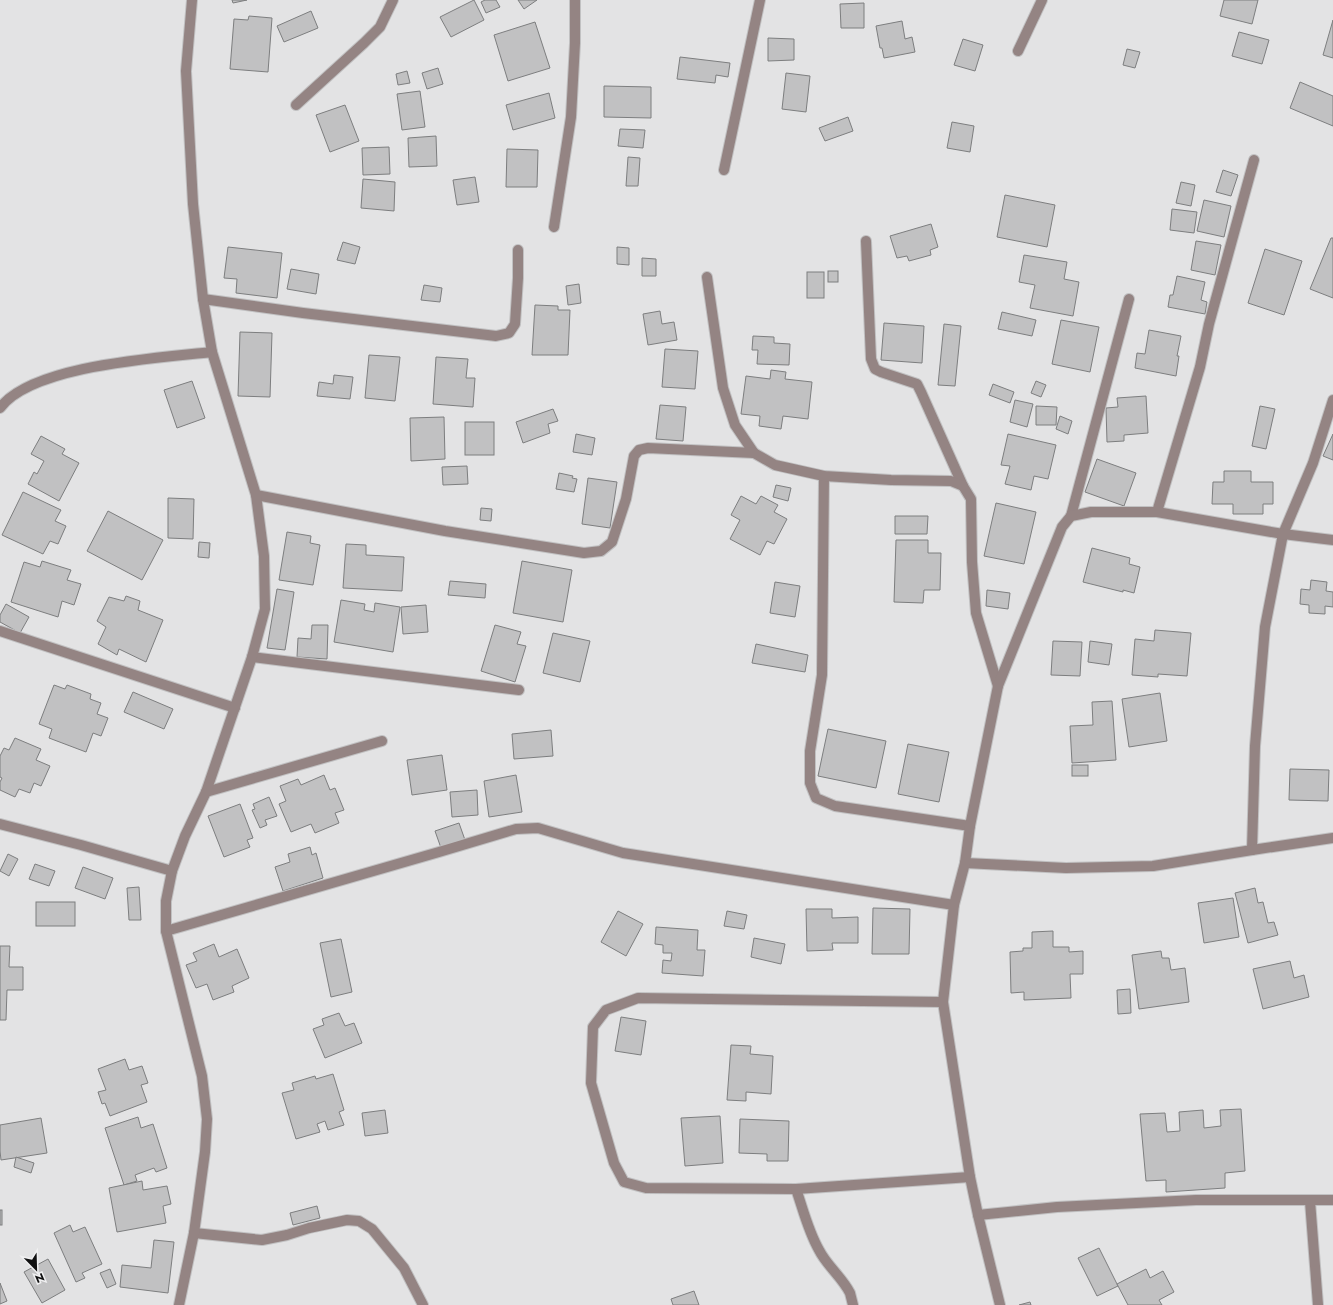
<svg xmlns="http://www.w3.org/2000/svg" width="1333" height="1305" viewBox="0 0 1333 1305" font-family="Jost,sans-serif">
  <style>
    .building { fill: #c1c1c2; stroke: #7d7e7f }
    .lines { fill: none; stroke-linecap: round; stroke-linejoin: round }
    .street-casing { stroke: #c1c1c2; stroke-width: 12 }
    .street { stroke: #948483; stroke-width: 10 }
  </style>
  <rect width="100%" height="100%" fill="#e3e3e4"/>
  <g class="building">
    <polygon points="232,0 247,0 233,3"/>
    <polygon points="474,0 484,20 451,37 440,17"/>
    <polygon points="485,0 496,0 500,7 486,13 481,2"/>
    <polygon points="518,0 537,0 524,9"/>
    <polygon points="1224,0 1258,0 1252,24 1220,16"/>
    <polygon points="864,3 864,28 841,28 840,4"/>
    <polygon points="311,11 318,28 284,42 277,26"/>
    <polygon points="249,16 272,18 268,72 230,69 234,19 248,20"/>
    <polygon points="1333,20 1333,58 1323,55"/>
    <polygon points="902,21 905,39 912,37 915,52 884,58 882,48 880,48 876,26"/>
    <polygon points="535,22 550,68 508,81 494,35"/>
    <polygon points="1239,32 1269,40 1262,64 1232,56"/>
    <polygon points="768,38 794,39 794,60 768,61"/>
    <polygon points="963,39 983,45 975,71 954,65"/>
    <polygon points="1127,49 1140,52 1135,68 1123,65"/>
    <polygon points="680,57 730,63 728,77 716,75 715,83 677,79"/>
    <polygon points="438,68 443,84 427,89 422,73"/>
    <polygon points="407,71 410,83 398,85 396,74"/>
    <polygon points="786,73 810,76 806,112 782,109"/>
    <polygon points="1300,82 1333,96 1333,126 1290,108"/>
    <polygon points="604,86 651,87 651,118 604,117"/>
    <polygon points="420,91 425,127 402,130 397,94"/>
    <polygon points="549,93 555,118 513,130 506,105"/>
    <polygon points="345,105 359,141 330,152 316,115"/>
    <polygon points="848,117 853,131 825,141 819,128"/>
    <polygon points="952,122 974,126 970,152 947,148"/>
    <polygon points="620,129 645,130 643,148 618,146"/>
    <polygon points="436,136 437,166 409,167 408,138"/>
    <polygon points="389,147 390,174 363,175 362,148"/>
    <polygon points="507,149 538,150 537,187 506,187"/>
    <polygon points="628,157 640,158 638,186 626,186"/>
    <polygon points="1223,170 1238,175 1231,196 1216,192"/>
    <polygon points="475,177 479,202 457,205 453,180"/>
    <polygon points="363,179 395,182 394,211 361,208"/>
    <polygon points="1181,182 1195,185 1191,206 1176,203"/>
    <polygon points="1005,195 1055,205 1047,247 997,237"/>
    <polygon points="1204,200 1231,206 1224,237 1197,231"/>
    <polygon points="1172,209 1197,212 1194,233 1170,230"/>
    <polygon points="931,224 938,247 930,250 931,255 909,261 907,256 897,258 890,236"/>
    <polygon points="1331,238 1333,238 1333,298 1310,289"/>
    <polygon points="1196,241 1221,245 1215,275 1191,270"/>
    <polygon points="343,242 360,247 355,264 337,260"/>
    <polygon points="228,247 282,253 277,298 236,293 237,279 224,278"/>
    <polygon points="617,247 629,248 629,265 617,264"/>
    <polygon points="1265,249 1302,261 1284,315 1248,303"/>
    <polygon points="1024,255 1067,262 1064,279 1079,282 1073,316 1030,308 1035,285 1019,282"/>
    <polygon points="642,258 656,259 656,276 642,276"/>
    <polygon points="291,269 319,274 316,294 287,289"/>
    <rect x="828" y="271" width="10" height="11"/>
    <rect x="807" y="272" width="17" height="26"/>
    <polygon points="1177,276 1205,282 1201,300 1207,302 1205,314 1168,307 1170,295 1173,295"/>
    <polygon points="579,284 581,303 568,305 566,286"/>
    <polygon points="424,285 442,288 440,302 421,300"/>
    <polygon points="535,305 558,306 558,310 570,310 568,355 532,355"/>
    <polygon points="660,311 662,324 674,322 677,340 648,345 643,314"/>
    <polygon points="1002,312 1036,320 1032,336 998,329"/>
    <polygon points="1061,320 1099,327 1090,372 1052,364"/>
    <polygon points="884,323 924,326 922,363 881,360"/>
    <polygon points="944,324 961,326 955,386 938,385"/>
    <polygon points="1149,330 1181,336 1177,356 1179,356 1176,376 1135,368 1137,353 1145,354"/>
    <polygon points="240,332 272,333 270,397 238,396"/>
    <polygon points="753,336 774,337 774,343 790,344 789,365 757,364 758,350 752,350"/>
    <polygon points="665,349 698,351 695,389 662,387"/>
    <polygon points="369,355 400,357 395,401 365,398"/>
    <polygon points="436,357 468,359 466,378 475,378 473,407 433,404"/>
    <polygon points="771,370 786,372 785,379 812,382 808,419 783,416 781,429 759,426 760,416 741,414 746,376 770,379"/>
    <polygon points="334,375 353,377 350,399 317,396 319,382 333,384"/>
    <polygon points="192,381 205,418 177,428 164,390"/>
    <polygon points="1036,381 1046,385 1041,397 1031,393"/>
    <polygon points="993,384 1014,392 1010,403 989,395"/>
    <polygon points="1146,396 1148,433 1124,435 1124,441 1107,442 1106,408 1118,407 1117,398"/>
    <polygon points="1015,400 1033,404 1027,427 1010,422"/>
    <polygon points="660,405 686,407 683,441 656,439"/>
    <polygon points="1036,406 1057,407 1056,425 1036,425"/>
    <polygon points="1260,406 1275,409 1266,449 1252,446"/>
    <polygon points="553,409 558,421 548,424 550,433 523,443 516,422"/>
    <polygon points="1060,416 1072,421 1068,434 1056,429"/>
    <polygon points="444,417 445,459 411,461 410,418"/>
    <rect x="465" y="422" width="29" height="33"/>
    <polygon points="576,434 595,438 592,455 573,452"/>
    <polygon points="1008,434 1056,445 1048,479 1034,476 1031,490 1005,484 1010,466 1001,465"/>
    <polygon points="1333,434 1333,460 1323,456"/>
    <polygon points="41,436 65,449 62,454 79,463 59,501 28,484 34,472 37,474 44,461 31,454"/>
    <polygon points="1097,459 1136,473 1124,506 1085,492"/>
    <polygon points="467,466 468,484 443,485 442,467"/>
    <polygon points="1224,471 1251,471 1251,482 1273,482 1273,504 1263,504 1263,514 1233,514 1233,504 1212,504 1213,482 1224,482"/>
    <polygon points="559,473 573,476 572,478 577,479 574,492 556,489"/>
    <polygon points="588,478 617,482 610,528 582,524"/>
    <polygon points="776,485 791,488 788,501 773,497"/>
    <polygon points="23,492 61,510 55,521 66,526 58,544 50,541 43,554 2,535"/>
    <polygon points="741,496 756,504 761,496 778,505 774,512 787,519 774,544 767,541 760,555 730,539 740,520 731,515"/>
    <polygon points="168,498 194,499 193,539 168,538"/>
    <polygon points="996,503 1036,512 1024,564 984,556"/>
    <polygon points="481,508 492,509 491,521 480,520"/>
    <polygon points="108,511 163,540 142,580 87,551"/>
    <polygon points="895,516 928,516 927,534 895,534"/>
    <polygon points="287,532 311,536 310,543 320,545 313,585 279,580"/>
    <polygon points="896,540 928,540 928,553 941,553 940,590 924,590 923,603 894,602"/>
    <polygon points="199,542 210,543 209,558 198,557"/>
    <polygon points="346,544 366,545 366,555 404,557 402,591 343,588"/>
    <polygon points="1092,548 1130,558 1129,564 1140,567 1134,593 1123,590 1123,592 1083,582"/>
    <polygon points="42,561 71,570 67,580 81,584 74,605 62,601 58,617 11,602 24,562 40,567"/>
    <polygon points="522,561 572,570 563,622 513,613"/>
    <polygon points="1311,580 1327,582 1326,591 1333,592 1333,607 1325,606 1325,614 1309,613 1309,605 1300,604 1301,589 1310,590"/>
    <polygon points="450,581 486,584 485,598 448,595"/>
    <polygon points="775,582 800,586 795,617 770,613"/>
    <polygon points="277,589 294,592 285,650 267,648"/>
    <polygon points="987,590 1010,593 1008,609 986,606"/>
    <polygon points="126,596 140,601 138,610 163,620 146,662 119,649 117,655 98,644 106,627 97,621 109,597 124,601"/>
    <polygon points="341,600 365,604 364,610 374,612 375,603 400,607 393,652 334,642"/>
    <polygon points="6,604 29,617 20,633 0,622 0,615"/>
    <polygon points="426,605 428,632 403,634 401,607"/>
    <polygon points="312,625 328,625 327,659 297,657 298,638 311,639"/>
    <polygon points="495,625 521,632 517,644 526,646 515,682 481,671"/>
    <polygon points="1155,630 1191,633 1187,676 1158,674 1158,677 1132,675 1135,639 1154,641"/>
    <polygon points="553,633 590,641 580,682 543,673"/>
    <polygon points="1053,641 1082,642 1080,676 1051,675"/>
    <polygon points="1090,641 1112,644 1109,665 1088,662"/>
    <polygon points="756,644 808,655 805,672 752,663"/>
    <polygon points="54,685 65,689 67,685 91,694 90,699 101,703 97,714 108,718 101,736 93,733 86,752 49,738 52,729 39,724"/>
    <polygon points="133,692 173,709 164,729 124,712"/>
    <polygon points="1160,693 1167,741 1129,747 1122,699"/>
    <polygon points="1112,701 1116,760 1072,763 1070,726 1093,725 1092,702"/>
    <polygon points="828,729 886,741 876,788 818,776"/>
    <polygon points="551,730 553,756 514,759 512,734"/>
    <polygon points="15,738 41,749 36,760 50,766 41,786 34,783 30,793 19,789 15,797 0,790 0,782 2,778 0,777 0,756 4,748 9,750"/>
    <polygon points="908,744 949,752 939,802 898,794"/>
    <polygon points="442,755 447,790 412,795 407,760"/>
    <rect x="1072" y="765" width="16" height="11"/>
    <polygon points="1290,769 1329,770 1328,801 1289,800"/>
    <polygon points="324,775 330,790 335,788 344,810 335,813 339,823 315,833 311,824 291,832 279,804 286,801 280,786 298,779 301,785"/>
    <polygon points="516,775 522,812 489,817 484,781"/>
    <polygon points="477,790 478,815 452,817 450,792"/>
    <polygon points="269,797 277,816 265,820 267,825 260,828 252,810 255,809 253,804"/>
    <polygon points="240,804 253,838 247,840 250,847 224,857 208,816"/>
    <polygon points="459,823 465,840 441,848 435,831"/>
    <polygon points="310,847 312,855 316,853 323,878 283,891 275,867 290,862 288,854"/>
    <polygon points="8,854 18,859 9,876 0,871"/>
    <polygon points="35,864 55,871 49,886 29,879"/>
    <polygon points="83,867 113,878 105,899 75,888"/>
    <polygon points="139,887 141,920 129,920 127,888"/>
    <polygon points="1255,888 1258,903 1263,902 1268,923 1274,922 1278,935 1248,943 1235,893"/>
    <polygon points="1233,898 1239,937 1204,943 1198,903"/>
    <rect x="36" y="902" width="39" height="24"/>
    <polygon points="873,908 910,909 909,954 872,954"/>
    <polygon points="806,909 832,909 832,918 858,917 858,943 832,943 833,950 807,951"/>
    <polygon points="618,911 643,924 626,956 601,942"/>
    <polygon points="727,911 747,915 744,929 724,926"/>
    <polygon points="656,927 698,930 697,950 705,950 703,976 662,973 663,960 671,961 672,953 663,953 663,945 655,944"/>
    <polygon points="1053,931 1053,947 1069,947 1069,952 1083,951 1083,974 1070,974 1071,998 1024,1000 1024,992 1011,993 1010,952 1023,951 1023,948 1032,948 1032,932"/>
    <polygon points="754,938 785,944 781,964 751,957"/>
    <polygon points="341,939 352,992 331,997 320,943"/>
    <polygon points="214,944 219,957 237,949 249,978 232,986 234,992 213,1000 207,984 196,988 186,965 197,961 193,953"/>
    <polygon points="0,946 10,946 9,967 23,967 23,990 7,990 6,1020 0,1020"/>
    <polygon points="1161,951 1162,958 1169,958 1171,970 1185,968 1189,1002 1139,1009 1132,955"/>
    <polygon points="1290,961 1294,978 1304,975 1309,997 1263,1009 1253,969"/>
    <polygon points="1130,989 1131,1013 1118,1014 1117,990"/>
    <polygon points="339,1013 345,1026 354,1023 362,1043 325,1058 313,1029 324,1025 322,1019"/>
    <polygon points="621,1017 646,1021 641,1055 615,1051"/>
    <polygon points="731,1045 751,1046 750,1054 773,1056 771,1094 746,1092 746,1101 727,1100"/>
    <polygon points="125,1059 129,1070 142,1066 148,1083 141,1085 147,1102 110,1116 105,1103 102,1104 98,1092 106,1090 98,1069"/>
    <polygon points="333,1074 344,1110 339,1112 344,1125 328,1130 325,1121 317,1124 320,1132 296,1139 282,1093 294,1090 292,1083 315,1076 316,1079"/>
    <polygon points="1241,1109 1245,1171 1225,1173 1225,1188 1166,1192 1166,1180 1146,1181 1140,1114 1165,1113 1167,1132 1180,1131 1179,1112 1203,1110 1204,1128 1221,1126 1220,1110"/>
    <polygon points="385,1110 388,1133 365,1136 362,1113"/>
    <polygon points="720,1116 723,1163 685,1166 681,1118"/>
    <polygon points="138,1117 141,1128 153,1124 167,1168 156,1172 154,1168 135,1175 137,1181 124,1185 105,1128"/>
    <polygon points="41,1118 47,1153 1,1160 0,1151 0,1125"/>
    <polygon points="740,1119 789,1121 788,1161 767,1161 767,1154 739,1153"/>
    <polygon points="16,1157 34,1163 31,1173 14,1167"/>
    <polygon points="142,1181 143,1190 167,1186 171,1204 163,1206 166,1223 117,1232 109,1188"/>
    <polygon points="317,1206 320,1218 293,1225 290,1213"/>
    <rect x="0" y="1210" width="2" height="15"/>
    <polygon points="70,1225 73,1232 85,1227 102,1264 82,1273 85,1278 76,1282 54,1233"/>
    <polygon points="154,1240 174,1242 168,1293 120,1287 122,1265 151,1268"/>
    <polygon points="1099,1248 1118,1286 1097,1296 1078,1258"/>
    <polygon points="48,1259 65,1290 42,1303 24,1272"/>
    <polygon points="110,1269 116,1284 107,1288 100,1273"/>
    <polygon points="1146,1269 1150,1278 1163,1271 1174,1292 1159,1300 1162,1305 1128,1305 1117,1284"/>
    <polygon points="0,1283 7,1301 0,1304"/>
    <polygon points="694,1291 699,1305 673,1305 671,1299"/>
    <polygon points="1030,1302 1031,1305 1019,1305"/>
  </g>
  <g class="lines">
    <defs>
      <g id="street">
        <polyline points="1018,51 1042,0"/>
        <polyline points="296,105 364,43 380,27 393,0"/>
        <polyline points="724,170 760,0"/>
        <polyline points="554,227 571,117 575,43 575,0"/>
        <polyline points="866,241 871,359 875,369 881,372 917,384 921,392 963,486"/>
        <polyline points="707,277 723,388 735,425 754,453"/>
        <polyline points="203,299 303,313 496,336 509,333 515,324 518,278 518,250"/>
        <path d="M0,408C32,365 159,358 212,352"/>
        <polyline points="824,476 822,675 810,751 810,783 816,798 835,806 970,826"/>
        <polyline points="256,495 445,531 584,553 601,551 612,542 626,499 634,456 639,450 648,448 754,453 775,465 824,476 891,480 951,481 963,486 971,499 972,562 976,613 998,686"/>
        <polyline points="1157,512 1200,367 1209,324 1254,160"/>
        <polyline points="1071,516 1129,299"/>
        <polyline points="0,631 235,708"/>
        <polyline points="252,657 519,690"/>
        <polyline points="206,792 382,741"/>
        <polyline points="0,824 81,845 172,871"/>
        <polyline points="1252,850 1255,746 1265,627 1283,534 1313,463 1333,400"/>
        <polyline points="965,863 1066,868 1153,866 1252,850 1333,838"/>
        <polyline points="166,931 439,852 516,829 538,828 623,853 954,905"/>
        <polyline points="943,1002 638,998 606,1010 593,1027 591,1083 614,1163 624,1182 646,1188 796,1189 970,1177"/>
        <path d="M796,1189C803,1209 808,1231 819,1250C827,1266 842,1277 850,1293C851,1297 852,1301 853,1305"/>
        <polyline points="1310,1201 1318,1305"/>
        <polyline points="978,1215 1057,1207 1196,1200 1333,1200"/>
        <polyline points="194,1233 262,1240 287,1235 309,1228 347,1220 359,1221 372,1229 404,1268 423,1305"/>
        <polyline points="179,1305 194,1233 205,1152 207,1119 202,1076 166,931 166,901 172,871 185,836 206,792 252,657 265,609 264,556 256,495 212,352 203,299 193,204 186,71 192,0"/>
        <polyline points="1000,1305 978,1215 970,1177 943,1002 954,905 965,863 970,826 998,686 1062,527 1071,516 1091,512 1157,512 1283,534 1333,540"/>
      </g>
    </defs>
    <use href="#street" class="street-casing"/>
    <use href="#street" class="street"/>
  </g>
  <g transform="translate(36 1269) rotate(157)" stroke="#f0f0f1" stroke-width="3" paint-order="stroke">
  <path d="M0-3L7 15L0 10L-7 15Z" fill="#101010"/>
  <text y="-6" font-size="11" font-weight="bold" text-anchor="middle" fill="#101010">N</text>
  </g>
</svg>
